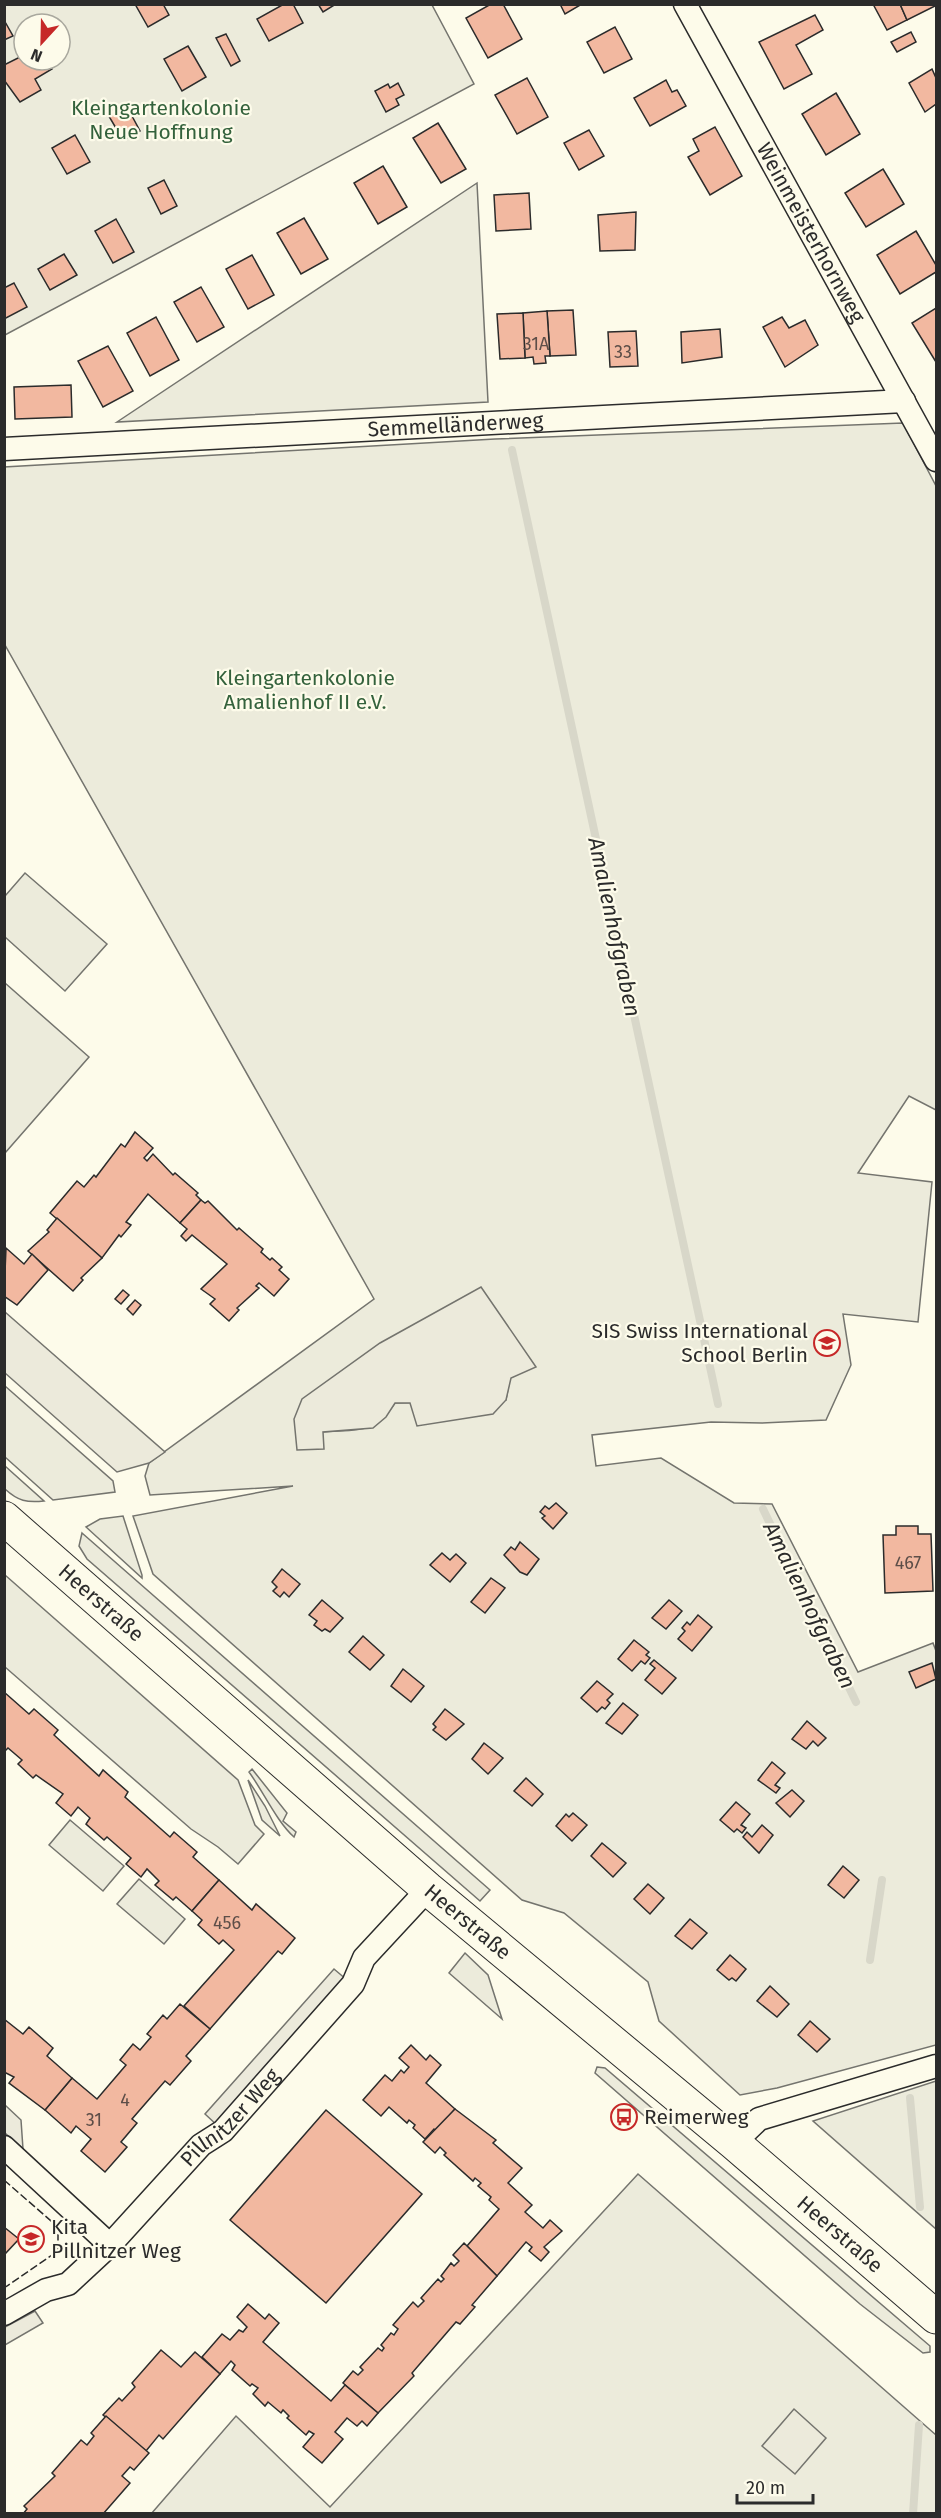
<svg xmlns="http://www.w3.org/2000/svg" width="941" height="2518" viewBox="0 0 941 2518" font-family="'Fira Sans',sans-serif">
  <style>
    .green { fill: #ecebdb; stroke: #74746e; stroke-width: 1.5; fill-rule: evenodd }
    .parking { fill: #eceadb; stroke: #74746e; stroke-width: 1.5 }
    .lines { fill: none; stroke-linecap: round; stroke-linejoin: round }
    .stream { stroke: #d8d7c9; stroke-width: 8 }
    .building { fill: #f2b8a0; stroke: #2b2b2b; stroke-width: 1.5 }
    .minor-casing { stroke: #2b2b2b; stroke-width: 25 }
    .primary-casing { stroke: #2b2b2b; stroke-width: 35 }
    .minor { stroke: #fdfbea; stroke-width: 22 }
    .primary { stroke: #fdfbea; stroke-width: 33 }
    .fence { stroke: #2b2b2b; stroke-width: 1.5; stroke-dasharray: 8 3; stroke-linecap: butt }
    .labels { text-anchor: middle; stroke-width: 4.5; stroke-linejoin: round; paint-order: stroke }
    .number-label { font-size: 18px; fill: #5d4e48 }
    .park-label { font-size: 21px; fill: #34623c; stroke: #fdfbea }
    .street-label { font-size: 21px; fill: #2b2b2b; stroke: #fdfbea }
    .poi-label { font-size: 21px; fill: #2b2b2b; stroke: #fdfbea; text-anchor: start }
    .water-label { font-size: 22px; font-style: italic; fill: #2b2b2b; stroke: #fdfbea }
  </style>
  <rect width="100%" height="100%" fill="#fdfbea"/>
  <g class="green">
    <path d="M5,5H432L474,84L5,335ZM24,24H60V60H24Z"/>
    <polygon points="477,183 488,402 117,422"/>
    <path d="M903,423L936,486V1110L909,1096L858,1173L932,1182L918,1322L843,1314L851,1365L826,1420L762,1423L711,1422L592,1435L596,1466L661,1458L734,1503L772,1504L858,1672L933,1643L936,1651V2045L777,2088L740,2095L659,2021L648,1982L564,1913L522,1900L153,1574L133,1516L293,1486L150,1495L145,1476L149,1463L374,1299L5,645L4,467L495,439ZM468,1295L526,1370L510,1378L506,1400L395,1403C374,1435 357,1429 322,1432Z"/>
    <polygon points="25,873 107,944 65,991 5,937 5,896"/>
    <polygon points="5,983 89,1057 5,1153 4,983"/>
    <polygon points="5,1386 113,1481 115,1492 53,1500 5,1457"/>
    <path d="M5,1466L44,1501C27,1503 18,1501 5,1489Z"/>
    <polygon points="123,1516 142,1575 142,1578 86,1527 100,1519"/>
    <polygon points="82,1533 490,1890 480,1901 87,1559 79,1546"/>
    <polygon points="5,1575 238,1780 255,1825 264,1834 238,1864 218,1847 191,1829 5,1667"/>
    <path d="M252,1769L287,1813L283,1821L296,1832L294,1837C277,1822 263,1791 249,1772Z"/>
    <polygon points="248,1780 265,1806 280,1836 262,1820"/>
    <polygon points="70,1820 124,1866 103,1891 49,1845"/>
    <polygon points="139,1879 185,1919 164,1944 117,1904"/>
    <polygon points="465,1953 488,1975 502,2019 449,1973"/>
    <polygon points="597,2067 605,2068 930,2346 930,2352 923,2353 860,2304 595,2073"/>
    <polygon points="936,2081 936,2229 813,2121"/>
    <polygon points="638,2174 936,2435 936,2513 151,2514 236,2416 330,2507"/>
  </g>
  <g class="parking">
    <polygon points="481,1287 536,1367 511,1378 506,1400 493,1414 417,1426 410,1403 395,1403 386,1417 373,1428 323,1432 324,1449 297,1450 294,1419 302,1399 380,1343"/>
    <polygon points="5,1312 165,1452 149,1463 117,1472 5,1373"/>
    <polygon points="334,1969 347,1980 219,2127 205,2114"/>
    <polygon points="5,2105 21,2120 23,2149 5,2133"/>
    <polygon points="35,2311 43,2323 5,2345 5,2327"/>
    <polygon points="794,2409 826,2438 795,2474 762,2446"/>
  </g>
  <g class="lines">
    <g class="stream">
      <polyline points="512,450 718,1404"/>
      <polyline points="763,1509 856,1702"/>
      <polyline points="870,1960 882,1880"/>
      <polyline points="910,2098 920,2207"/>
      <polyline points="913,2514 919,2425"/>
    </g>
  </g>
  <g class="building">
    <polygon points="135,4 163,4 169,15 148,27"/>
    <polygon points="284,4 293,4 303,23 269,41 257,19"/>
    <polygon points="318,4 336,4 323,12"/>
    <polygon points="491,4 503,4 522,39 488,58 466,18"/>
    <polygon points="560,4 582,4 565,14"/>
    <polygon points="873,4 900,4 907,20 887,30"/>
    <polygon points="900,4 935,4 935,6 907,20"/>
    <polygon points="815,15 823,30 796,45 812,74 784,89 759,42"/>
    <polygon points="4,20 13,36 4,40"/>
    <polygon points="615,27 632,59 604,73 587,42"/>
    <polygon points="911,32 916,42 897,52 891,42"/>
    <polygon points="226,34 240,61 231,66 216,38"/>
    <polygon points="188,46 206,77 182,91 164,59"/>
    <polygon points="24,55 24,60 47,60 52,69 35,79 41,90 20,102 4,80 4,65"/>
    <polygon points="932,69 936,78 936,104 925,112 909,83"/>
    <polygon points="527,78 548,117 517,134 495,95"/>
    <polygon points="666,80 672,92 677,90 686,106 650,126 634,98"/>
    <polygon points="398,83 404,95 396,99 399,105 386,112 375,91 388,84 390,88"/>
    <polygon points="836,93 860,134 826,155 802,114"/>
    <polygon points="125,103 140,131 123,140 107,113"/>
    <polygon points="438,123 466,169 441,183 413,138"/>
    <polygon points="715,127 742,176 710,195 688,157 699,151 693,139"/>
    <polygon points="589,130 604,156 579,170 564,143"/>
    <polygon points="75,135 90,162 67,174 52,148"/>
    <polygon points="383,166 407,207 378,224 354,183"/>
    <polygon points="883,169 904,204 866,227 845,193"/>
    <polygon points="164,180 177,206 161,214 148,188"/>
    <polygon points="529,193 531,229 496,231 494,195"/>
    <polygon points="636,212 635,250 600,251 598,215"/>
    <polygon points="304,218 328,259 301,274 277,233"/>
    <polygon points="116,219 134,252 113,263 95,231"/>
    <polygon points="916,231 936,265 936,272 900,294 877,255"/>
    <polygon points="64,254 77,275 50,290 38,269"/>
    <polygon points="252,255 274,295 248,309 226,269"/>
    <polygon points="14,283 27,307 4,319 4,288"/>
    <polygon points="201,287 224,327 197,342 174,302"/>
    <polygon points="936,308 936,362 912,323"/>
    <polygon points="573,310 576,355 550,356 547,311"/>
    <polygon points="547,311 550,356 545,356 546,363 534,364 533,357 525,358 523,313"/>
    <polygon points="523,313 525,358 500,359 497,314"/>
    <polygon points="156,317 179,360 150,376 127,333"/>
    <polygon points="782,317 789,328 805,320 818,345 785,367 763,327"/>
    <polygon points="720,329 722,357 682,363 681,332"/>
    <polygon points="636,331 638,366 610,367 608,332"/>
    <polygon points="108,346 133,391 103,407 78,361"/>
    <polygon points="71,385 72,417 15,419 14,387"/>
    <polygon points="135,1132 153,1148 144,1158 147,1161 153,1154 173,1175 175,1173 198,1193 196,1195 201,1200 180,1223 148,1194 126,1222 131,1225 121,1237 119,1235 102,1258 50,1213 77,1181 84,1187 94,1175 96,1177 121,1144 125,1147"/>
    <polygon points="201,1200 205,1203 208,1201 237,1230 239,1228 263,1249 261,1252 270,1260 272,1258 282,1267 279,1270 289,1279 274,1296 259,1283 256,1286 259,1288 237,1308 239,1310 229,1321 210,1304 215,1299 201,1289 227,1264 192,1235 186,1241 181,1236 187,1229 180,1223"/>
    <polygon points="57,1218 102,1258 81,1278 83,1280 73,1291 28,1251 49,1232 47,1230"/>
    <polygon points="6,1248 24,1264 32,1254 48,1270 17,1305 4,1296"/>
    <polygon points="123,1290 129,1295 121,1304 115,1299"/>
    <polygon points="135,1300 141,1305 133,1315 127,1309"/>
    <polygon points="556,1503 567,1513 553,1529 542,1518 545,1516 540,1512 545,1506 549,1509"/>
    <polygon points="896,1526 918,1526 918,1534 931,1534 933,1591 885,1593 883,1535 896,1535"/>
    <polygon points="520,1542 539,1559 527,1575 520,1572 504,1555 511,1547 515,1550"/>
    <polygon points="442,1553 450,1560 456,1554 466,1563 450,1582 430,1565"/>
    <polygon points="282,1569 300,1584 289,1597 284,1592 280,1597 273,1591 277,1587 272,1582"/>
    <polygon points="491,1578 505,1588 485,1613 471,1602"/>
    <polygon points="322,1600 343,1618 330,1632 325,1629 322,1631 314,1625 317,1621 309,1615"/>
    <polygon points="669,1600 682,1611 666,1629 652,1618"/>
    <polygon points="698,1615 712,1627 692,1651 678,1639 685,1631 682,1628 687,1622 690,1625"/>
    <polygon points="363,1636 384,1655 370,1670 349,1652"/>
    <polygon points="634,1640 649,1652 646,1655 650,1658 645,1664 641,1661 632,1671 618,1659"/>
    <polygon points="654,1660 676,1678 662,1694 645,1680 655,1668 650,1664"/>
    <polygon points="932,1663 936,1679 916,1688 909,1672"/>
    <polygon points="403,1669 424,1686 411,1702 391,1686"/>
    <polygon points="597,1681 613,1694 607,1700 610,1703 605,1709 602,1707 597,1712 581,1698"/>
    <polygon points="4,1692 29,1714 34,1709 58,1730 54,1735 99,1776 103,1770 128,1792 125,1797 170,1837 174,1832 197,1852 193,1857 219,1880 192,1911 176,1897 173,1900 155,1885 159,1881 147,1869 141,1877 126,1864 131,1858 107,1837 104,1840 86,1824 90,1818 78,1807 71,1816 56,1803 63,1794 36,1775 33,1778 18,1764 22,1760 8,1748 4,1752"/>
    <polygon points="623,1703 638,1715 622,1734 606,1723"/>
    <polygon points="445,1709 464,1724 446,1740 433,1730 436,1727 433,1724"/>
    <polygon points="807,1721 826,1738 818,1746 813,1741 806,1749 792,1739"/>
    <polygon points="484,1743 503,1758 488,1774 472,1759"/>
    <polygon points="772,1762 785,1773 775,1785 780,1788 776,1793 758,1780"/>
    <polygon points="526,1778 543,1794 532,1806 514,1791"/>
    <polygon points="792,1790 804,1801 790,1817 776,1803"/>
    <polygon points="736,1802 750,1814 741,1825 746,1828 742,1833 737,1829 734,1832 720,1820"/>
    <polygon points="573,1813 587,1825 572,1841 556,1826 566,1814 569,1817"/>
    <polygon points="762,1825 773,1835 759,1853 743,1837 747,1832 752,1837"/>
    <polygon points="602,1843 626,1863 613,1877 591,1856"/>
    <polygon points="843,1866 859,1880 844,1898 828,1885"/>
    <polygon points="219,1880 252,1910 256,1904 295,1938 282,1954 278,1951 210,2029 184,2006 234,1950 223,1940 219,1944 198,1925 202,1920 192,1911"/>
    <polygon points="648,1884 664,1898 650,1914 634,1899"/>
    <polygon points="690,1919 707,1933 692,1949 675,1936"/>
    <polygon points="730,1955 746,1969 736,1981 732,1978 729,1980 717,1970"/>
    <polygon points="770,1986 789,2004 777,2017 757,2001"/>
    <polygon points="180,2004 210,2029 186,2056 191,2061 170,2085 165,2081 132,2119 137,2123 121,2142 127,2147 105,2172 81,2151 91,2139 76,2126 71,2133 45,2110 72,2078 97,2099 126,2065 120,2060 133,2044 140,2050 151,2037 147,2034 163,2015 167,2019"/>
    <polygon points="4,2019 23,2034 29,2027 53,2048 47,2056 72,2078 45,2110 9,2083 14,2077 4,2072"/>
    <polygon points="810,2021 830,2039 817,2052 798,2035"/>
    <polygon points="411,2045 426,2060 430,2055 441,2065 426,2083 455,2109 436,2131 434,2129 425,2139 413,2128 415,2125 409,2120 407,2123 389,2107 381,2116 363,2100 385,2075 392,2081 401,2070 404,2073 409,2067 399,2058"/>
    <polygon points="455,2109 496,2140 493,2143 522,2168 508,2183 532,2205 525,2212 543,2228 550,2220 562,2231 544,2247 549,2252 541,2261 529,2251 532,2247 526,2242 497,2276 467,2246 499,2209 489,2200 491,2197 478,2186 481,2183 475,2178 473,2181 444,2155 446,2153 440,2147 435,2153 423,2142"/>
    <polygon points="326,2110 422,2194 326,2303 230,2220"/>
    <polygon points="4,2227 19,2239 4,2255"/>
    <polygon points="464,2243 497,2276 472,2305 475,2307 460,2324 456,2322 412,2373 414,2376 378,2413 343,2383 353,2371 358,2375 363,2370 360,2367 378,2348 382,2351 384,2348 381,2345 391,2333 394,2335 398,2329 393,2325 413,2302 418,2307 424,2301 421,2298 438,2279 441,2282 444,2279 441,2276 451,2263 454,2266 459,2261 453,2255"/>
    <polygon points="248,2304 265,2319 269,2314 279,2323 263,2342 331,2401 345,2385 378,2413 367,2426 362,2421 357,2426 347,2418 335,2432 343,2439 322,2463 303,2447 314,2434 309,2431 306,2435 287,2418 289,2416 283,2410 281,2413 268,2402 265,2406 253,2394 258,2388 252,2384 250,2386 232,2370 235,2365 231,2361 220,2374 202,2357 222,2334 230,2340 239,2330 243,2332 247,2327 237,2317"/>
    <polygon points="161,2350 181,2367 195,2352 220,2374 163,2439 159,2435 146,2451 103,2415 119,2398 122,2401 135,2387 132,2383"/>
    <polygon points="106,2416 149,2453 134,2470 130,2467 122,2476 130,2483 103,2514 23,2514 27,2509 24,2506 55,2476 52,2473 81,2440 87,2445 94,2436 91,2433"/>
  </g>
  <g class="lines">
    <defs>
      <g id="minor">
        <path id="s1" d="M685,4L936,460"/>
        <path id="s2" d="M4,449L904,401"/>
        <polyline points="734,2143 759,2119 936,2066"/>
        <polyline points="4,2147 110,2245"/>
        <path id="s3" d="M4,2314L46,2290L68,2284L110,2245L201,2145L223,2131L353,1984L364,1958L428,1889"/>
      </g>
      <g id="primary">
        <path id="s4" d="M4,1518L428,1889L734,2143L936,2317"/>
      </g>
    </defs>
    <use href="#minor" class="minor-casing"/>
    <use href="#primary" class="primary-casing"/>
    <use href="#minor" class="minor"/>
    <use href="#primary" class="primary"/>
    <polyline class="fence" points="4,2180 58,2227 58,2251 4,2288"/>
  </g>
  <defs>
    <symbol id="school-ring" viewBox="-11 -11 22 22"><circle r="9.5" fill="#fdfbea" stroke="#c62828" stroke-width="1.5"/><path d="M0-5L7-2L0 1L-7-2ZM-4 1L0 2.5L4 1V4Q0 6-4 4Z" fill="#c62828"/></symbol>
    <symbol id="bus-ring" viewBox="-11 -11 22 22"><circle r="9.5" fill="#fdfbea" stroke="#c62828" stroke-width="1.5"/><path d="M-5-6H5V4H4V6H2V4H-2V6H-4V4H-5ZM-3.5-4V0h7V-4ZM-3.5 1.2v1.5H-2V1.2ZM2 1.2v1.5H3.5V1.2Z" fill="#c62828"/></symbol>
  </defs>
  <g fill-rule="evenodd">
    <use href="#school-ring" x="812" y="1328" width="30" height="30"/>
    <use href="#bus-ring" x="609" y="2102" width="30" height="30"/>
    <use href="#school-ring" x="16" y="2224" width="30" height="30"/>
  </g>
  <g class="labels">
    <g class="number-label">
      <text x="536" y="350">31A</text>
      <text x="623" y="358">33</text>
      <text x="908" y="1569">467</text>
      <text x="227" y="1929">456</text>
      <text x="125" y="2106">4</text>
      <text x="94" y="2126">31</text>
    </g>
    <g class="park-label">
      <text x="161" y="115">Kleingartenkolonie<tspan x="161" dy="24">Neue Hoffnung</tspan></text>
      <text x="305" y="685">Kleingartenkolonie<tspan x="305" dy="24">Amalienhof II e.V.</tspan></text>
    </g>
    <g class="street-label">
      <text dy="7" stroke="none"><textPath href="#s1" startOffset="261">Weinmeisterhornweg</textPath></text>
      <text dy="7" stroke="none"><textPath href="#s2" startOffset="452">Semmelländerweg</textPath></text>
      <text dy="7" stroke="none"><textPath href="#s4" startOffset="129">Heerstraße</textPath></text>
      <text dy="7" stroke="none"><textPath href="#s4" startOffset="615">Heerstraße</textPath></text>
      <text dy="7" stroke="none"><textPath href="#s3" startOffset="304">Pillnitzer Weg</textPath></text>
      <text dy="7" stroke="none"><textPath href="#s4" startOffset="1101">Heerstraße</textPath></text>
    </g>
    <g class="poi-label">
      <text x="808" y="1338" text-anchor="end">SIS Swiss International<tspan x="808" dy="24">School Berlin</tspan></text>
      <text x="644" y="2124">Reimerweg</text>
      <text x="51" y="2234">Kita<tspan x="51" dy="24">Pillnitzer Weg</tspan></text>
    </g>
    <g class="water-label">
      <text transform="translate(615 927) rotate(78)" y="8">Amalienhofgraben</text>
      <text transform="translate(810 1605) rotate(64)" y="8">Amalienhofgraben</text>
    </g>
  </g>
  <rect width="941" height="2518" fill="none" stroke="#2b2b2b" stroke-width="12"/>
  <g transform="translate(42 42) rotate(202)"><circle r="28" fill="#fdfbea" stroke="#a9a89e" stroke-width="1.5"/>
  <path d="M0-4.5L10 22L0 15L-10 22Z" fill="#c62828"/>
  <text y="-9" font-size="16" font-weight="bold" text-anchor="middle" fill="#2b2b2b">N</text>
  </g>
  <path d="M737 2494v9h76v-9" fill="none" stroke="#2b2b2b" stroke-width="3"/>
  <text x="746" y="2494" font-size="18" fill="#2b2b2b" stroke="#fdfbea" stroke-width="4.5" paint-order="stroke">20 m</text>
</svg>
